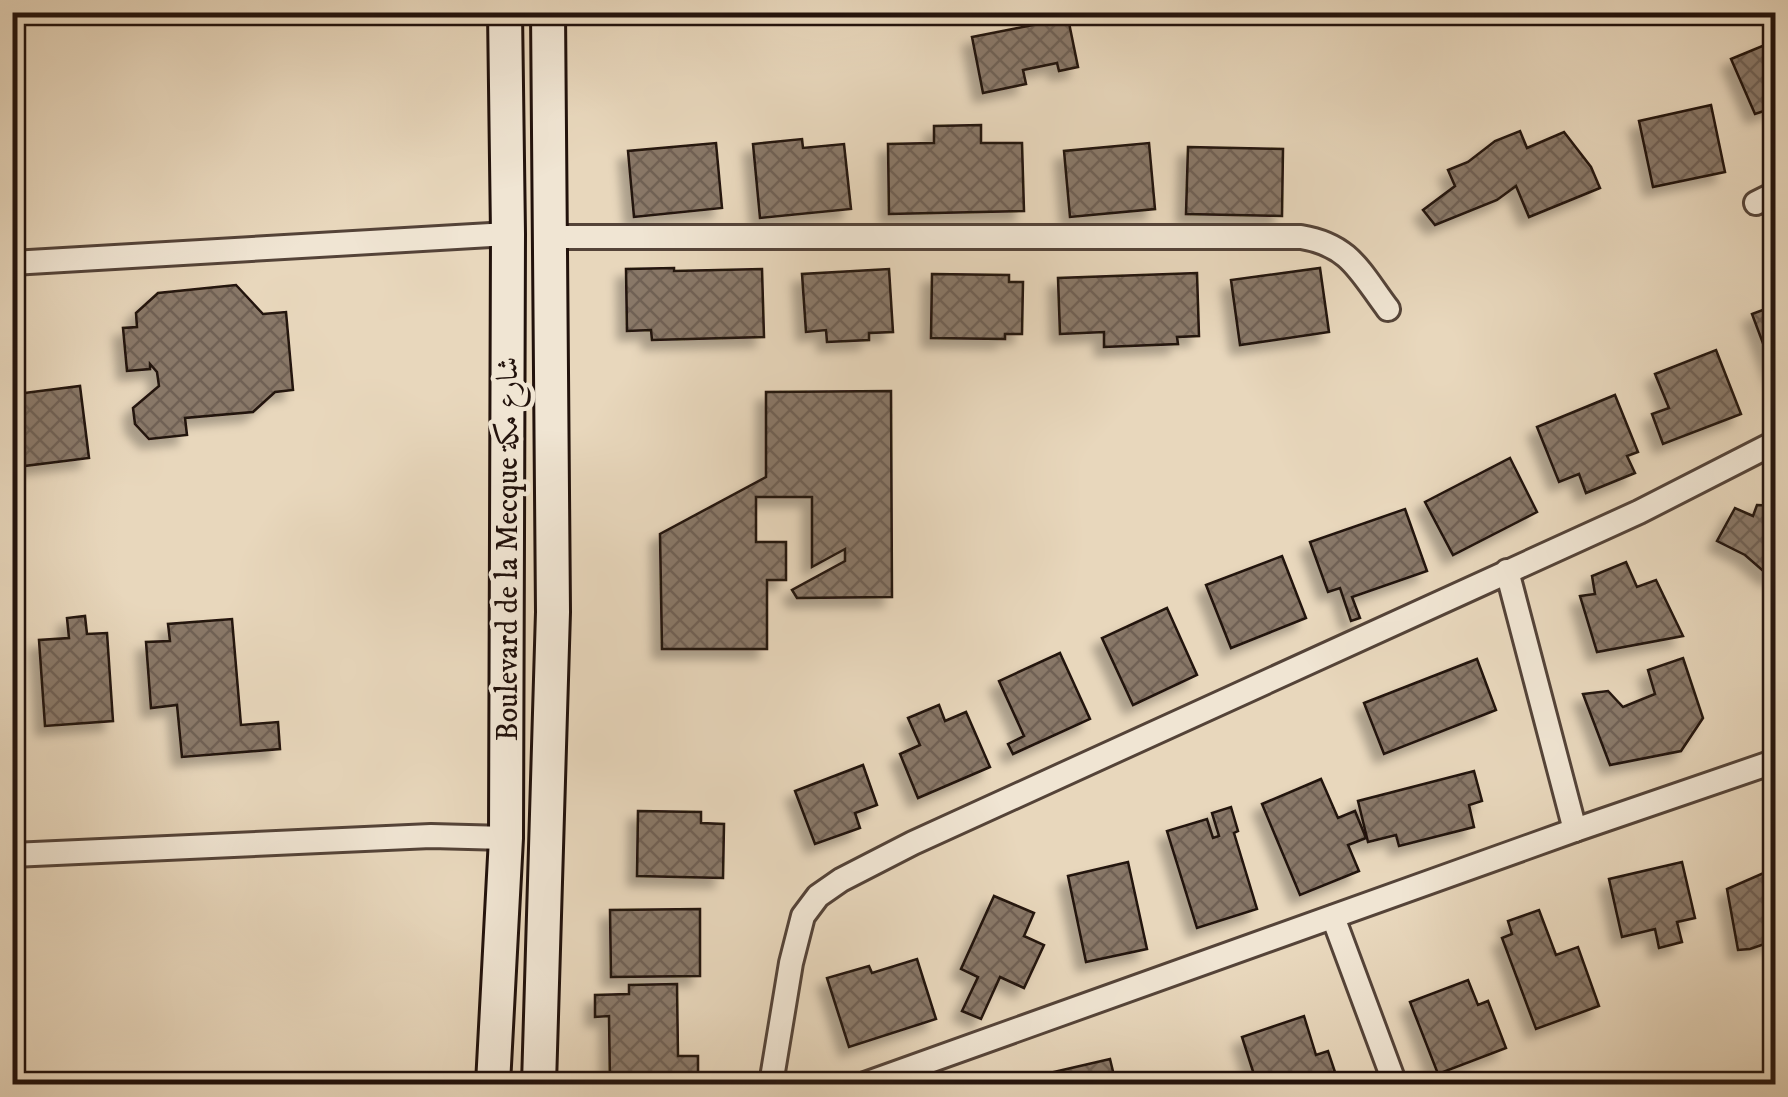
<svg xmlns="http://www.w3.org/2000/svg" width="1788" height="1097" viewBox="0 0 1788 1097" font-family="'IM FELL DW Pica',Amiri,serif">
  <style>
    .building { fill: url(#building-cross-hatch); stroke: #22120c; stroke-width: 2.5; filter: url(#shadow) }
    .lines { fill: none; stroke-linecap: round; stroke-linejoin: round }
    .street-casing { stroke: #544338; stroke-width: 28 }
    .secondary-casing { stroke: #22120c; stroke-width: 38 }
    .street { stroke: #f0e5d3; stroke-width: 22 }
    .secondary { stroke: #f0e5d3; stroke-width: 32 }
    .labels { text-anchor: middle; stroke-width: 9; stroke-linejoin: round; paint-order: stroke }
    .street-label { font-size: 30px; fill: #22120c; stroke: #f0e5d3 }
  </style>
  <defs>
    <pattern id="building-cross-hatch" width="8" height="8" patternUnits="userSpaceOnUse" patternTransform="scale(2.5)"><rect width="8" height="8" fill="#897868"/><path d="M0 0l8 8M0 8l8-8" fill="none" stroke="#706154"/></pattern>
    <filter id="shadow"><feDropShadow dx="-9" dy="9" stdDeviation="5" flood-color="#0004"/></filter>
  </defs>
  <rect width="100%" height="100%" fill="#e8d7bc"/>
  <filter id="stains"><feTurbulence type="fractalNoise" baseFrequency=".002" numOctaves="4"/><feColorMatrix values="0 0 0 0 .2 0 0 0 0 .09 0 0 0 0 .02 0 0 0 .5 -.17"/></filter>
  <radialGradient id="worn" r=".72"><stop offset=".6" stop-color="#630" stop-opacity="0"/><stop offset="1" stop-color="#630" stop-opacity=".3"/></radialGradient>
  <g class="building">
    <polygon points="1068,18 1078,67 1059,71 1057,63 1023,70 1026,84 983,93 972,37"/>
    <polygon points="1772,42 1776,48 1776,107 1755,114 1731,59"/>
    <polygon points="1711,105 1725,172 1653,187 1639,121"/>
    <polygon points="981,125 981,143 1022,143 1024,211 889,214 888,144 934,143 934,126"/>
    <polygon points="1520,131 1527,148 1564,132 1591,167 1600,188 1529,217 1516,186 1497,200 1435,225 1423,210 1455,186 1448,170 1468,162 1495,141"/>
    <polygon points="802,139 803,148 844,144 851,209 760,218 753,144"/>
    <polygon points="716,143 722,208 634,217 628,151"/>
    <polygon points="1149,143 1155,209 1070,217 1064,151"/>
    <polygon points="1188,147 1283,149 1282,216 1186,214"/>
    <polygon points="674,268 674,271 762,269 764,337 652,340 651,330 627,331 626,269"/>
    <polygon points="1320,268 1329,332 1240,345 1231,280"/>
    <polygon points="889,269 893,332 869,333 869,340 827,342 826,330 806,332 802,274"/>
    <polygon points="1197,273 1199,336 1177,337 1178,344 1104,347 1104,332 1060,334 1058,278"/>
    <polygon points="932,274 1009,275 1009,282 1023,282 1022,334 1005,334 1005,339 931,338"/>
    <polygon points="236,285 263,314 286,312 293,390 275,392 253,412 185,418 187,435 149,439 135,424 133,408 159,386 157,372 150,364 150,369 127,371 123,328 137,327 136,313 158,293"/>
    <polygon points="1776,305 1776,378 1752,314"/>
    <polygon points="1716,350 1741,414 1663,444 1652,414 1669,408 1655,374"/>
    <polygon points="80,386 89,458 24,466 16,394"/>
    <polygon points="891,391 892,597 797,598 792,590 845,561 845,549 812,567 812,497 756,497 756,542 786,542 786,580 767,580 767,649 662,649 660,534 766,477 766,392"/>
    <polygon points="1615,395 1638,452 1627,456 1635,473 1586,493 1579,474 1559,482 1537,427"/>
    <polygon points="1510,458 1537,512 1453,555 1425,502"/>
    <polygon points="1757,505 1776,506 1776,575 1769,576 1745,555 1717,541 1735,508 1753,516"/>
    <polygon points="1405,509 1427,571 1352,597 1360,618 1351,621 1340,588 1328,592 1310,542"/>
    <polygon points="1282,556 1306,618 1231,648 1206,585"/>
    <polygon points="1626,562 1637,587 1656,580 1683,636 1597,652 1580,596 1595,594 1592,576"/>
    <polygon points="1167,608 1197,675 1133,705 1102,638"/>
    <polygon points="85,616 87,634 107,633 113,721 45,726 39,640 69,638 67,618"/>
    <polygon points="232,619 241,725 278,722 280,749 182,757 177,705 151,708 146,642 170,641 168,624"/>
    <polygon points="1060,653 1090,719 1013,754 1008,744 1024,736 999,681"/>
    <polygon points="1683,658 1703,718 1681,751 1610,765 1583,694 1608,691 1623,707 1655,694 1648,670"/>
    <polygon points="1477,659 1496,710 1384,754 1364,703"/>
    <polygon points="939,705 945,721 966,712 990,767 918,798 900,754 920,745 908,718"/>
    <polygon points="863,765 877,805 855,813 860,828 815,844 795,791"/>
    <polygon points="1474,771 1482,801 1469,805 1474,827 1399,846 1396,835 1368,842 1358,801"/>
    <polygon points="1321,779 1338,818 1355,811 1366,838 1348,845 1359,871 1300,895 1262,804"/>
    <polygon points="1231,807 1238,831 1234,833 1257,909 1197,928 1167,831 1207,819 1213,838 1219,836 1212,813"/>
    <polygon points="638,811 701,812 701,823 724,824 723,878 637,876"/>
    <polygon points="1128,862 1147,949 1086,962 1068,876"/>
    <polygon points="1682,862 1695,918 1677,922 1682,942 1659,948 1655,929 1622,937 1609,879"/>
    <polygon points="1776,871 1776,940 1750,949 1738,950 1727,889 1766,872"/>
    <polygon points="994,896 1034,913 1024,936 1044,945 1024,988 1000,977 981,1019 962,1011 978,977 961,969"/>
    <polygon points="700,909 700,976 611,977 610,910"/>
    <polygon points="1539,910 1556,955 1578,947 1599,1006 1536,1029 1502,938 1512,934 1508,921"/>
    <polygon points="917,959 936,1019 849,1047 827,978 869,966 872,973"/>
    <polygon points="1468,980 1478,1005 1488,1001 1506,1048 1438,1074 1410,1002"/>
    <polygon points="677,984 678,1056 698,1056 698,1084 610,1084 609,1016 595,1017 595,995 629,994 629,985"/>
    <polygon points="1304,1016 1316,1055 1328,1051 1339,1084 1257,1084 1242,1037"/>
    <polygon points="1110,1059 1116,1084 1029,1084 1028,1078"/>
  </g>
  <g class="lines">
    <defs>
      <g id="street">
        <polyline points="1756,203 1776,193"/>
        <path d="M551,237H1301C1350,245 1360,272 1388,309"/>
        <polyline points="12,263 508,234"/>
        <polyline points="1507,571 1575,830"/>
        <polyline points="12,855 431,836 506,838"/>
        <polyline points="1333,917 1395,1084"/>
        <polyline points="771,1084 791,963 803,916 818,896 841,880 913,843 1639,512 1776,442"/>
        <polyline points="865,1084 1575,830 1776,761"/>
      </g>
      <g id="secondary">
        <polyline points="493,1084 506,838 508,234 505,12"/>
        <polyline points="539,1084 553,612 548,12"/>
      </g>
    </defs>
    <use href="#street" class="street-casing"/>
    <use href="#secondary" class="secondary-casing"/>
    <use href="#street" class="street"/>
    <use href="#secondary" class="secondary"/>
  </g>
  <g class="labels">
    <g class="street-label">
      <text transform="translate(507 549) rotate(-90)" y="10">Boulevard de la Mecque شارع مكة</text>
    </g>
  </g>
  <rect width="1788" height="1097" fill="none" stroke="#e8d7bc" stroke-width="50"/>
  <rect x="15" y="15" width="1758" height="1067" fill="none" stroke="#22120c" stroke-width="5"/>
  <rect x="25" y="25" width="1738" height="1047" fill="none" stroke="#22120c" stroke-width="2.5"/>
  <rect width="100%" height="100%" filter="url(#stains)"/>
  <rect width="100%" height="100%" fill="url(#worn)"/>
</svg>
